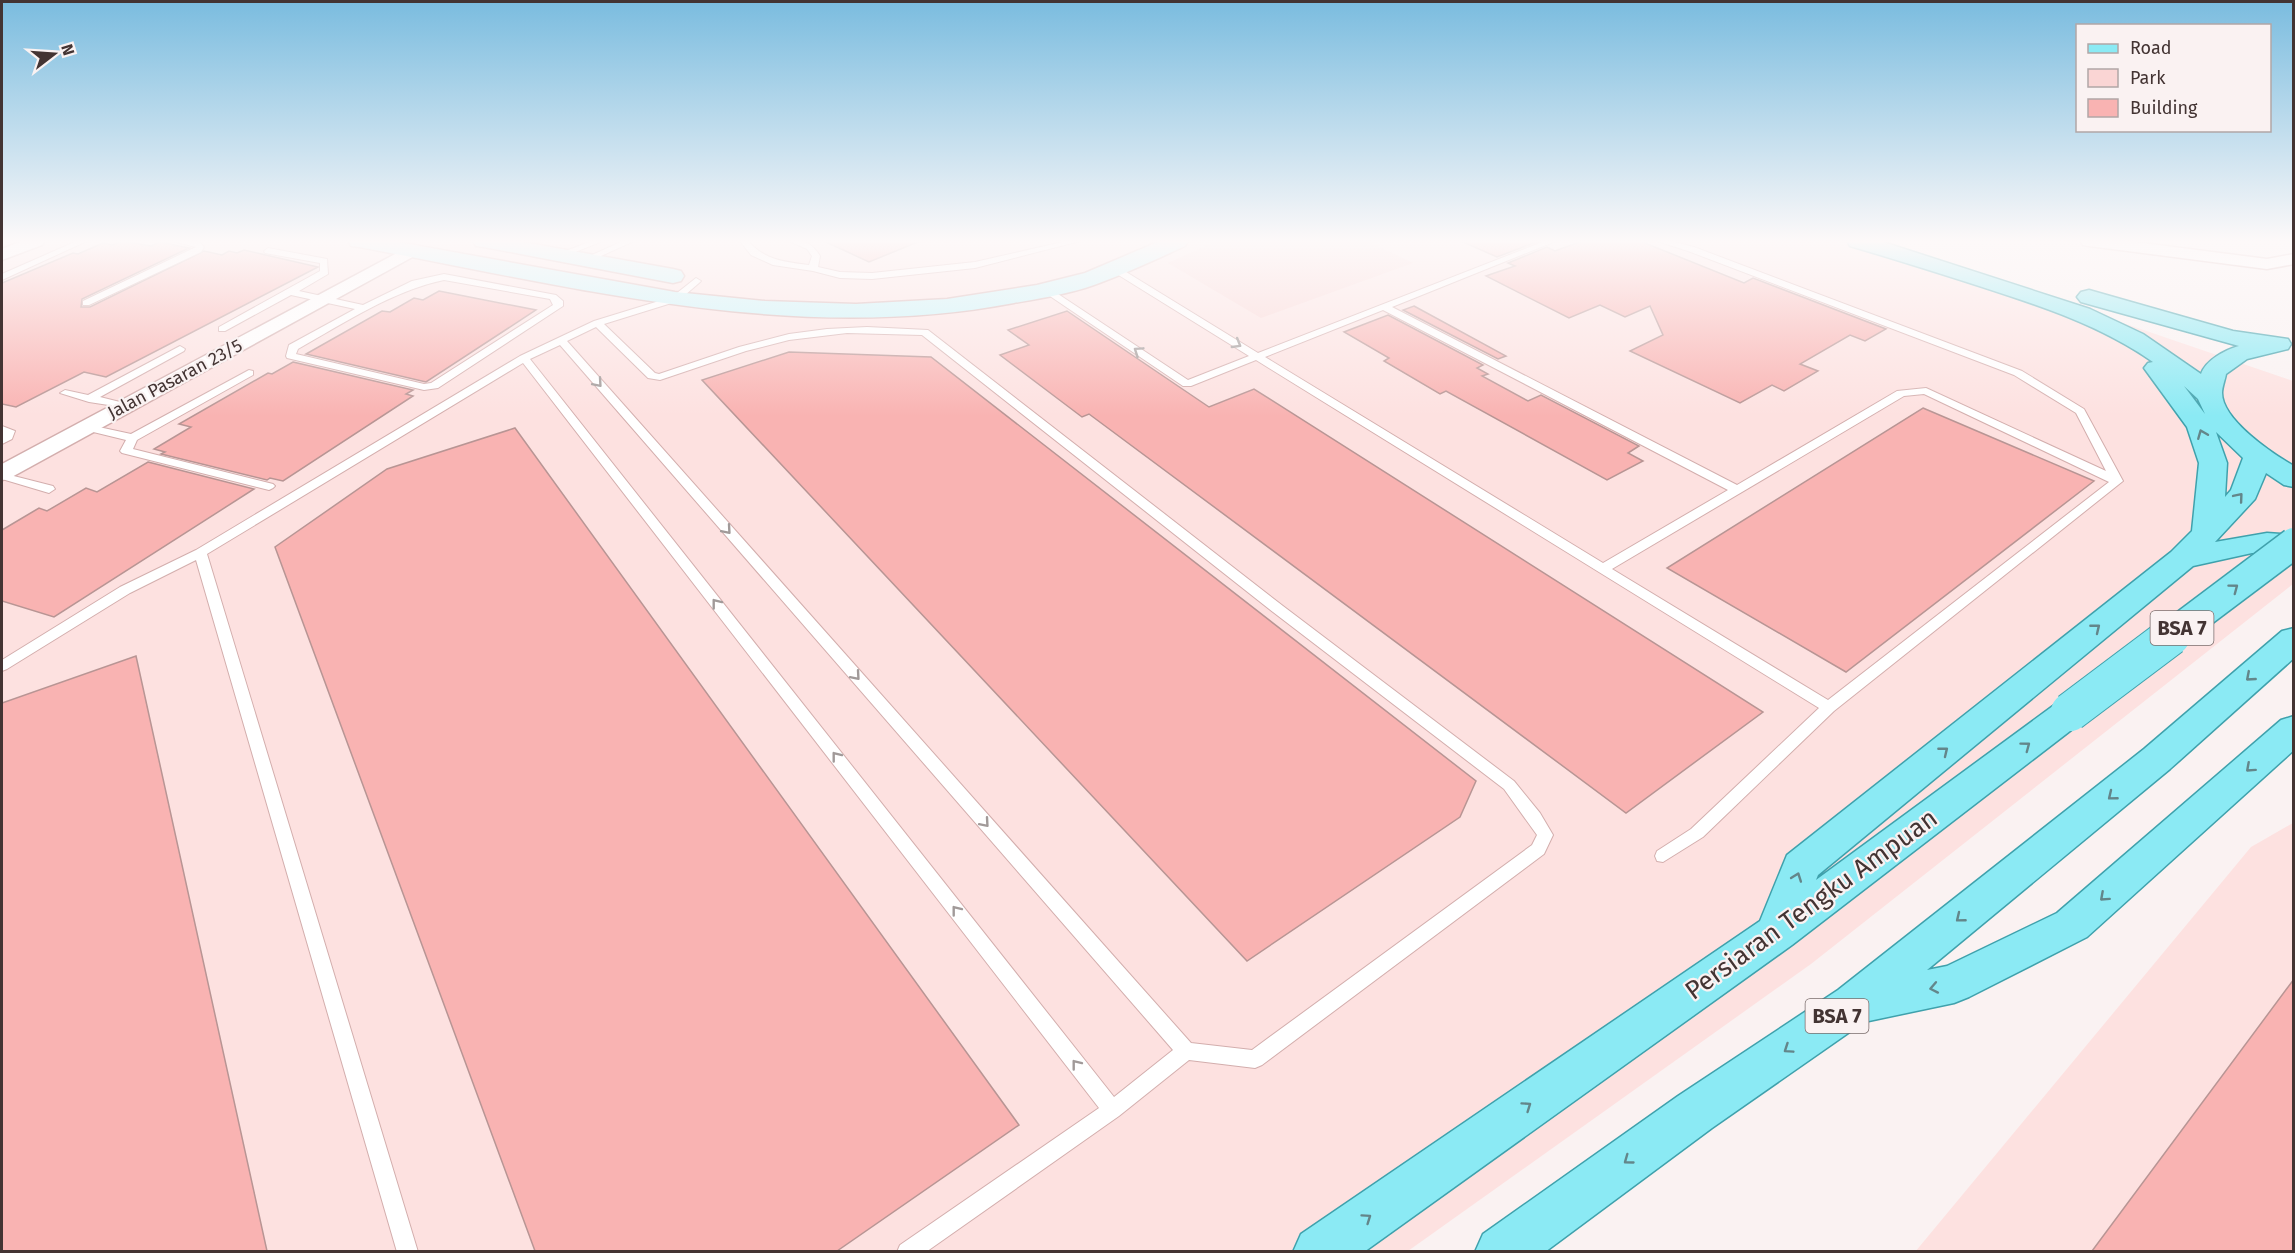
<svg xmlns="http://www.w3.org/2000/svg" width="2295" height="1253" viewBox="0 0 2295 1253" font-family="'Fira Sans',sans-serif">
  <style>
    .built { fill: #fde1e0 }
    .green { fill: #fad5d4 }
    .building { fill: #f9b3b2; stroke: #b89594; stroke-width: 1.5 }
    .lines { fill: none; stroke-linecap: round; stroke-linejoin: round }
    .service-casing { stroke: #d3aead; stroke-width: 2 }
    .minor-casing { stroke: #d3aead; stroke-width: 3 }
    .secondary-casing { stroke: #d3aead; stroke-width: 3 }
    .primary-casing { stroke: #3fa1ac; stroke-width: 3 }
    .service { fill: #fff; fill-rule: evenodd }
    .minor { fill: #fff; fill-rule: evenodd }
    .secondary { fill: #c5f4fa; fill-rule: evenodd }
    .primary { fill: #8beaf4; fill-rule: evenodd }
    .primary-bridge-far1-casing { stroke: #3fa1ac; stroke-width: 33; stroke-linecap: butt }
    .primary-bridge-casing { stroke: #3fa1ac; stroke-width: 40; stroke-linecap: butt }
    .primary-bridge-far1 { stroke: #8beaf4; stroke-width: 30 }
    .primary-bridge { stroke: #8beaf4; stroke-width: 38 }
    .oneway { stroke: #a19a99 }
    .oneway2 { stroke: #63868a }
    .labels { text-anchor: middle; stroke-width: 4.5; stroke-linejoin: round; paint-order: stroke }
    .far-street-label { font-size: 18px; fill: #433433; stroke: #faf2f2 }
    .shield { fill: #faf2f2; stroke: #7a6d6c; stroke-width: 1.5 }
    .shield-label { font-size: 20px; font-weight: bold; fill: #433433 }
    .near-street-label { font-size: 26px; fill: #433433; stroke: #faf2f2 }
  </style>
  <rect width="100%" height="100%" fill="#faf2f2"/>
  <g class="built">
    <polygon points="2,241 1883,241 2293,381 2293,584 1811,964 1408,1251 2,1252"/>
    <polygon points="2293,823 2293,1251 1915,1252 2251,847"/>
  </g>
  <polygon class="green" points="1216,241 1368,241 1413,263 1261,318 1168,263"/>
  <g class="building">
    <polygon points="122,241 151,246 160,242 189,248 82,299 81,307 90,307 204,251 222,255 229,251 237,253 244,250 318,267 106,377 84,372 16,407 2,404 2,283 73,253 78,254 103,243 113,245"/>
    <polygon points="824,241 920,241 869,262"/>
    <polygon points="1461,241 1532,241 1536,242 1497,257"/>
    <polygon points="1582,241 1640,241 1744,283 1753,278 1886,329 1865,341 1850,335 1800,364 1818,371 1784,391 1772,385 1740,403 1630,351 1663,335 1650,306 1625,317 1600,305 1569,318 1486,276 1515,266 1508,263 1547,247 1555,251"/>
    <polygon points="439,291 536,310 426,382 306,354 382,311 390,312 414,298 423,300"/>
    <polygon points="1414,306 1506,356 1498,359 1403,310"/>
    <polygon points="1067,311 1209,407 1254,389 1763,712 1626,813 1089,414 1082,417 1000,355 1029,345 1008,330"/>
    <polygon points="1388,315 1483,365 1477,368 1488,374 1482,376 1528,401 1541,395 1639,446 1628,453 1643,461 1607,480 1446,391 1440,394 1384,361 1389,358 1344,332"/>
    <polygon points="789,352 931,357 1476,781 1460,817 1247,961 702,380"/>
    <polygon points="293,362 413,390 406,394 413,396 283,481 270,478 267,480 161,454 165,452 154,449 191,427 179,424 268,373 272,374"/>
    <polygon points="1923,408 2094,481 1846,672 1667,568"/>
    <polygon points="515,428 1019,1125 837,1251 535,1251 275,547 387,469"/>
    <polygon points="148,462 254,489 54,617 2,601 2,530 39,508 47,511 86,488 97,492"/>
    <polygon points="136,656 267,1251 2,1251 2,703"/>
    <polygon points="2294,979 2294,1251 2092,1251"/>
  </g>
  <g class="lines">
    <defs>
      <g id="service">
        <polygon points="77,241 87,241 2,280 2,274"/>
        <polygon points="172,241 198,241 204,247 201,252 89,305 83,305 83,301 196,247"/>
        <polygon points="592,241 603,241 565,256 558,254"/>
        <polygon points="623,241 634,241 590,261 583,259"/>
        <path d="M740,241H748C764,260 785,262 809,265L812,256L807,249L789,241C804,240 812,243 820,256L818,267L840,272L872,273L975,262L1067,241H1080L975,268L872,279L840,278L813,271L773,265L751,255Z"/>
        <path d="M1545,241H1556L1392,307L1737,485L1897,391L1926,388L2106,471L2076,413L2014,375L1688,251L1657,241H1670L1694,247L2022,371L2084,409L2123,481L1834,711L1703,837L1663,862L1657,861L1655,856L1657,851L1691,829L1819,708L1256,360L1191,386H1183L1041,290L1049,288L1188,380L1249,356L1112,271V267H1118L1258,353ZM1383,310L1728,490L1603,563L1265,357ZM1924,394L2109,482L1828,700L1612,569L1904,396Z"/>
        <path d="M268,248L327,259L328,274L299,291L363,305L412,281L444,274L556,295L563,301V306L438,388L424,390L287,358L286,356L289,345L355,309L291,295L225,331H219V327L320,271V263L265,253L264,251ZM444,280L550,299L553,305L431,383L424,384L296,354L298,349C344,323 392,291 444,280Z"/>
        <path d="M696,278L701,281L699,283L678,301L604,324L655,373L659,374L739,347L789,334L827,329L867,327L928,330L1283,606L1514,781L1540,813L1553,835L1544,854L1262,1065L1255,1068L1189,1060L1119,1116L926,1252H897L900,1245L1099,1108L523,363L207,554L418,1252H397L196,560L130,593L7,669L2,671V660L120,587L196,550L520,356L594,321L672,297ZM596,327L648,378L660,380L746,351L789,340L847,333L922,335L1273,612L1504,789L1537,835L1532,845L1252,1050L1191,1043L567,341ZM560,345L1173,1050L1114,1097L530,359Z"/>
        <polygon points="180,346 185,349 184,351 100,397 128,404 128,408 89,402 60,393 65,390 88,395"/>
        <polygon points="249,370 253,371 253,375 137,440 133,449 273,484 275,486 273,488 269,490 122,453 120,451 126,440 81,429 79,427 85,424 131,434"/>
        <polygon points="2,426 15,431 12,439 2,444"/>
        <polygon points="2,473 53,486 55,489 49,493 2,479"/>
      </g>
      <g id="minor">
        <polygon points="22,241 45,241 42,245 2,260 2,249"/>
        <polygon points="2080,241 2127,241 2267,259 2294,254 2294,264 2267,269 2089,246 2083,245"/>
        <polygon points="412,245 418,246 421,250 418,254 10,478 2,480 2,464"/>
      </g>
      <g id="secondary">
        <path d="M348,241H392L675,292L765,301L856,304L947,299L1037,285L1085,273L1160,241H1188L1185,246C1152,261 1119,277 1085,288C1062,295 1037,299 1014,303C794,345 574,287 359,247L351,246Z"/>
        <polygon points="473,241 517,241 673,269 681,271 684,276 681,281 673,283 484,247 476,246"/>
      </g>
      <g id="primary">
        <path d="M1847,241H1880L2090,309L2143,334L2201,374C2206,360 2225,350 2239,346L2081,302L2077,297L2081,292L2089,290L2233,331L2288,339L2291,344L2288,349L2247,359L2226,374C2225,380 2222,387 2222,393C2222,420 2273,454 2294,466V487L2284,485L2266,473L2255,499L2215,542L2267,533L2294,535V553H2252L2193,566L1818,875L1816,880L2057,703L2070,699L2083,703L2088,712L2083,721L1792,945L1364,1252H1293L1301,1234L1760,921L1787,855L2171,552L2192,531L2199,463L2187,427L2144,368L2148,363L2153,362C2099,324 2035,304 1973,284C1932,271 1891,258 1850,246ZM2184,386L2198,399L2205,414ZM2216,432L2243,458L2231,490L2225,497L2227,463Z"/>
        <polygon points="2294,628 2294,658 2170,769 1927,970 1947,966 2057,913 2281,720 2294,716 2294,750 2087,937 1969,997 1954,1003 1864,1022 1712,1128 1545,1252 1475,1252 1483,1234 1678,1096 1838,990 2144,749 2282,631"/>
      </g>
    </defs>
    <use href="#service" class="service-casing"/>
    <use href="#minor" class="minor-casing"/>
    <use href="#secondary" class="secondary-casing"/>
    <use href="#primary" class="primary-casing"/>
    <use href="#service" class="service"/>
    <use href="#minor" class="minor"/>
    <use href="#secondary" class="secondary"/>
    <use href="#primary" class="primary"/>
    <defs>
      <polyline id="primary-bridge-far1" points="2169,637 2294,543"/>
      <polyline id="primary-bridge" points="2070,712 2171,636"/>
    </defs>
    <use href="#primary-bridge-far1" class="primary-bridge-far1-casing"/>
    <use href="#primary-bridge" class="primary-bridge-casing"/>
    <use href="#primary-bridge-far1" class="primary-bridge-far1"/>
    <use href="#primary-bridge" class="primary-bridge"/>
  </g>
  <defs><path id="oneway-chevron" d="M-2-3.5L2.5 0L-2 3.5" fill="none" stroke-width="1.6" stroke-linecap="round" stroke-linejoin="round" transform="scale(1.5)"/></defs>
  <g class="oneway">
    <use href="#oneway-chevron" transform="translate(1237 344) rotate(31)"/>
    <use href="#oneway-chevron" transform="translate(1138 351) rotate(-146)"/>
    <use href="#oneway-chevron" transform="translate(598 383) rotate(49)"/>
    <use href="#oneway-chevron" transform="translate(727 530) rotate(49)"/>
    <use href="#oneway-chevron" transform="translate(716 603) rotate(-128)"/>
    <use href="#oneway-chevron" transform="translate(856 676) rotate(49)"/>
    <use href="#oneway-chevron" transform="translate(836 756) rotate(-128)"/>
    <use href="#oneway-chevron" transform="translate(985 823) rotate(49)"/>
    <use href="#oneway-chevron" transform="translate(956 910) rotate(-128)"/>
    <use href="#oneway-chevron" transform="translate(1076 1064) rotate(-128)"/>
  </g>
  <g class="oneway2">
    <use href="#oneway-chevron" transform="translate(2202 434) rotate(-112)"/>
    <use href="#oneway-chevron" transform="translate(2239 497) rotate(-50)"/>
    <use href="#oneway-chevron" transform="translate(2234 588) rotate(-37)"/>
    <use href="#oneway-chevron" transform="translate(2096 628) rotate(-39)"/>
    <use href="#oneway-chevron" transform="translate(2250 677) rotate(139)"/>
    <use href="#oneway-chevron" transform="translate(2026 746) rotate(-37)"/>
    <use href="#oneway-chevron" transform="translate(1944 751) rotate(-39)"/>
    <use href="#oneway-chevron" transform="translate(2250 768) rotate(138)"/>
    <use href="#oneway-chevron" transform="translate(2112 796) rotate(141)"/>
    <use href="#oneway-chevron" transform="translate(1797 877) rotate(-70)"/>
    <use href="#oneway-chevron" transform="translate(2104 897) rotate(138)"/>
    <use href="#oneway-chevron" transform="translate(1960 918) rotate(141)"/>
    <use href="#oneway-chevron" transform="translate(1934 988) rotate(169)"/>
    <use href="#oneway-chevron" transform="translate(1788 1049) rotate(146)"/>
    <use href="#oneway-chevron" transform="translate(1527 1106) rotate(-35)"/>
    <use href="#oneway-chevron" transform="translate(1628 1160) rotate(144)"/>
    <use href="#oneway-chevron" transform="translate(1367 1218) rotate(-35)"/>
  </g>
  <linearGradient id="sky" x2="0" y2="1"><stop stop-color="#7abcdf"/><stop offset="0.58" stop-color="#fdf9f9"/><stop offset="1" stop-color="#fdf9f9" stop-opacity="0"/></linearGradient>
  <rect width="2295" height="416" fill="url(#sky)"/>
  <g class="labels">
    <g class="far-street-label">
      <text transform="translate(175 379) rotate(-28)" y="6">Jalan Pasaran 23/5</text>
    </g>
    <g class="shield">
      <rect x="2150.5" y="611" width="63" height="34" rx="4.5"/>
      <rect x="1805.5" y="999" width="63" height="34" rx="4.5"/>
    </g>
    <g class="shield-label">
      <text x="2182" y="635">BSA 7</text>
      <text x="1837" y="1023">BSA 7</text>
    </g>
    <g class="near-street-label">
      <text transform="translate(1811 904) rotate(-36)" y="9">Persiaran Tengku Ampuan</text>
    </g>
  </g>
  <rect width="2295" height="1253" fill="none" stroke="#433433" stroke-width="6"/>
  <rect x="2076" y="24" width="195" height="108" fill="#faf2f2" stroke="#b1a6a6" stroke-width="1.5"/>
  <rect x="2088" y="44" width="30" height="9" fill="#8beaf4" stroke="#b1a6a6" stroke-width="1.5"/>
  <text x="2130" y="54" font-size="18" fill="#433433">Road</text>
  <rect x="2088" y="69" width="30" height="18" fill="#fad5d4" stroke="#b1a6a6" stroke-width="1.5"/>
  <text x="2130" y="84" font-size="18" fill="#433433">Park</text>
  <rect x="2088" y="99" width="30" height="18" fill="#f9b3b2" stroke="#b1a6a6" stroke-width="1.5"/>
  <text x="2130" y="114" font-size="18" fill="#433433">Building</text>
  <g transform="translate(54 54) rotate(73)" stroke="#faf2f2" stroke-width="4.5" paint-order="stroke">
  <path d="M0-4.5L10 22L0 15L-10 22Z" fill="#433433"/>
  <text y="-9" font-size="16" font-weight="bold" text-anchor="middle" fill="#433433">N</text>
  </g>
</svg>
